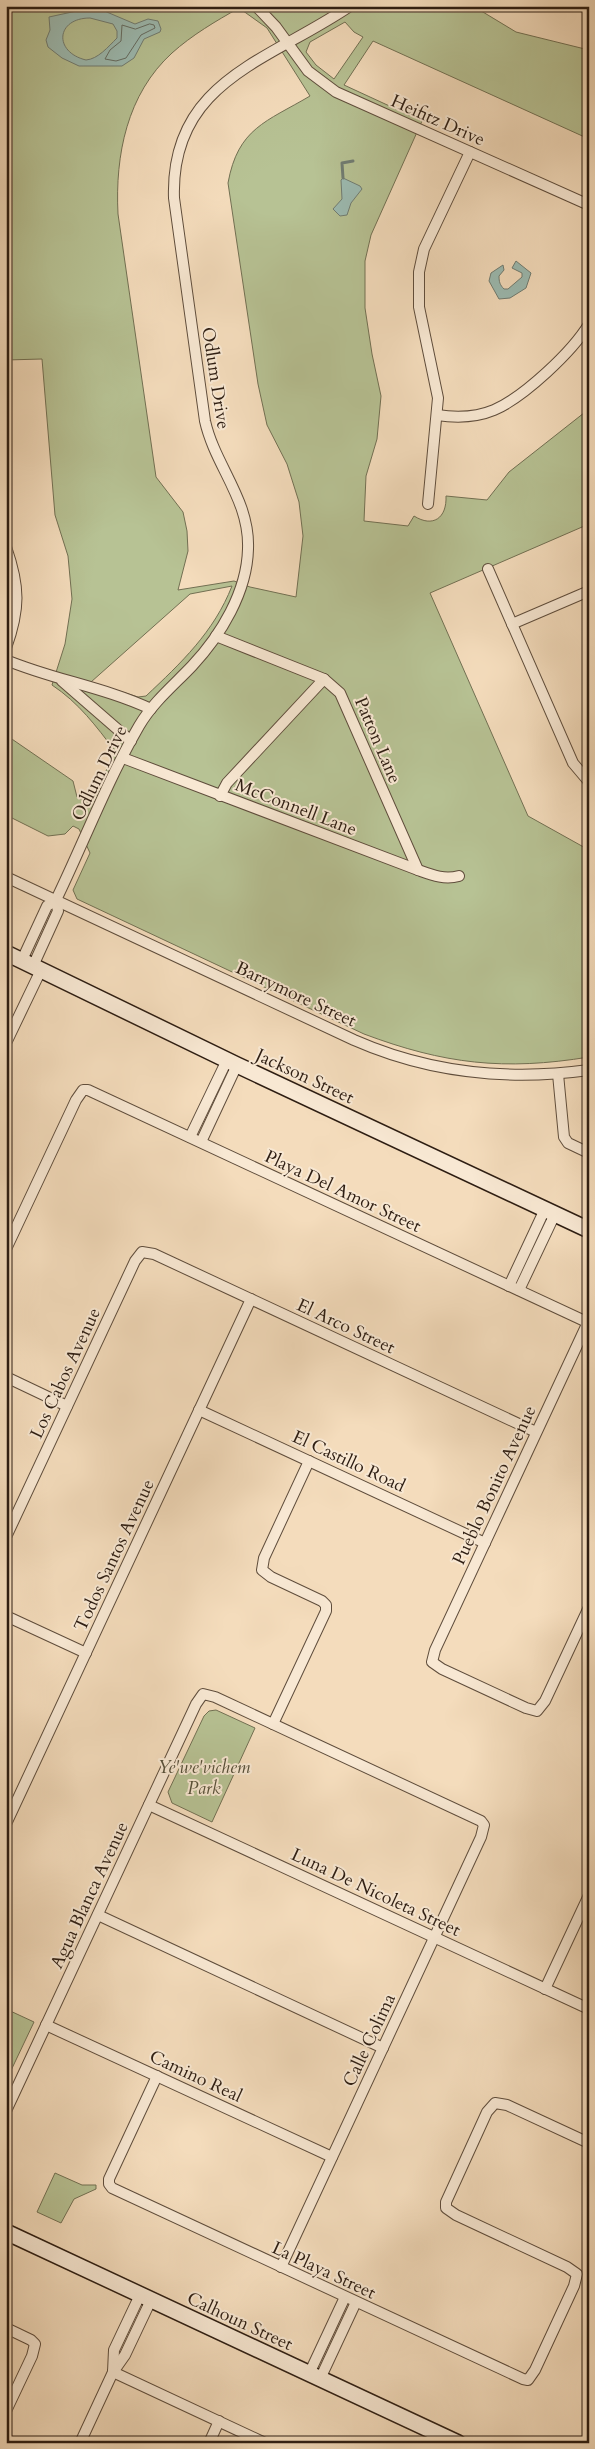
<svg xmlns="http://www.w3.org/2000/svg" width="595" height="2449" viewBox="0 0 595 2449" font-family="Cardo,serif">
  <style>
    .green { fill: #b7c294; stroke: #727053; fill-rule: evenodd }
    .water { fill: #9cbbb2; stroke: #707c72; fill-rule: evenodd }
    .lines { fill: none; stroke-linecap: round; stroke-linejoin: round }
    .shore { stroke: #646c62; stroke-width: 1 }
    .stream { stroke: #707c72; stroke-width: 3 }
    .street-casing { stroke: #5f4d3c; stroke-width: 12 }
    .secondary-casing { stroke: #2d1d12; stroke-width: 18 }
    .street { stroke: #f8e8d3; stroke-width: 10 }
    .secondary { stroke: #f8e8d3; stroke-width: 15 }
    .labels { text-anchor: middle; stroke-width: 4; stroke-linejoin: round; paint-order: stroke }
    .street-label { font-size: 18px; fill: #2d1d12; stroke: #f8e8d3 }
    .park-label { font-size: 18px; font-style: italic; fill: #564f39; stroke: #f8e8d3 }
  </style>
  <rect width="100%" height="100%" fill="#f4dcbc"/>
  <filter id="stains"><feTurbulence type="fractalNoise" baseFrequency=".004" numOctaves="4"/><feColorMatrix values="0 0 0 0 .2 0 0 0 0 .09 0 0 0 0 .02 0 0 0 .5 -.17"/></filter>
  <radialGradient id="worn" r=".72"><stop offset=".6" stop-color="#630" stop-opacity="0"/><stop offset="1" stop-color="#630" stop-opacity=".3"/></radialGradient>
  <g class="green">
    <path d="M6,6H473L516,32L589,50V139L373,41L344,85L422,121L371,235L365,261V308L372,354L381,396L377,439L366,476L364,521L408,526L414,516C433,528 447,518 446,496L487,500L509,472L589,409V524L430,593L528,816L589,850V1057C504,1071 444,1064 364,1034L77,899L73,890L90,853L79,829L73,826L65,834L48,836L6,815V735L73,781L77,797L91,804L115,751C96,726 79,703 52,685L65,644L72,599L68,556L55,515L42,359L6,360ZM239,8L267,28L310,96C266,122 238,128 228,183L258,384L267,425L287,464L299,502L303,536L296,597L250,587L234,581L178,590L188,551L187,531L183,512L156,477L118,214C115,155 127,94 172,53C192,35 216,21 239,8ZM345,22L354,32L363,37L334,79L316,65L306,52L310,42ZM232,586C214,632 181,663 146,696L138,697L91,682L190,594Z"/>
    <polygon points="216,1710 255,1728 212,1822 172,1803 168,1792 204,1716 209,1711"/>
    <polygon points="6,2009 34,2022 6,2081"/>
    <polygon points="55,2173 82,2185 96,2185 96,2189 74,2199 61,2223 37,2212"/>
  </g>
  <g class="water">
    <path d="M95,7L135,24L148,19L158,21L161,29L160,32L144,39L134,58L122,66H79L62,58L48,47L46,40L50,30L49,17ZM90,18L113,24L117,31V38C108,47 98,59 86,60C53,52 56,18 90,18Z"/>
    <polygon points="343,178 360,186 362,189 351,203 347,215 340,216 333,209 342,199 341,180"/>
    <path d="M516,261L531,273L526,288L510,298L499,299L489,281L491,273L503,265L504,270L499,276C499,282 500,285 504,289H508L522,277V273L512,268Z"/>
  </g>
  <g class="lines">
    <polygon class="shore" points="150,24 154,25 155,28 141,35 126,58 116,61 105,59 110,50 121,41 122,25 135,29"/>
    <polyline class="stream" points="343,178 342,163 353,161"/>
    <defs>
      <g id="street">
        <polyline points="256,6 276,27 308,71 336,92 589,205"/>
        <path d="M437,415C457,418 475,418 494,410C524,397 572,352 589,324"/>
        <polyline points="428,504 438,398 419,307 419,272 424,249 470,152"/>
        <path d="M6,547C20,587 20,609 6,648"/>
        <polyline points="488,569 573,763 589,782"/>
        <polyline points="512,624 589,591"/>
        <polyline points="216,636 324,679 340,693 418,870"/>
        <path d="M6,660C54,680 104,687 151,709"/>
        <polyline points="62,681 131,741"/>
        <path d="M123,758L418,870C432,875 444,880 459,876"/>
        <polyline points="220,796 227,783 324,679"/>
        <path d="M6,877L354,1040C429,1073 508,1081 589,1070"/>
        <polyline points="22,960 47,906 56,900"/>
        <path d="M33,966L58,911L56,900C84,842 107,781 139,726C153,702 174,685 192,666C221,635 247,592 248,549C250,500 215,466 205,421L174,198C170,81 269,61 350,6"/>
        <polyline points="6,1043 41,970"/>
        <polyline points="558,1074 564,1137 568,1143 589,1153"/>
        <polyline points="190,1137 227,1060"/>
        <polyline points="201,1142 237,1065"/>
        <polyline points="6,1249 76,1100 83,1090 88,1090 589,1323"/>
        <polyline points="509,1286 545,1209"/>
        <polyline points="519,1290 555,1214"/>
        <polyline points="588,1322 435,1650 432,1662 442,1669 526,1708 537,1711 545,1701 589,1607"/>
        <polyline points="6,1377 67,1406"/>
        <polyline points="199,1410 485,1543"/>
        <polyline points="6,1537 135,1261 142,1252 154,1254 536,1432"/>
        <polyline points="6,1616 86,1653"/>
        <polyline points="273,1724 326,1611 326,1605 322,1601 271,1577 262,1570 264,1558 309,1461"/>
        <polyline points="149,1805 589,2009"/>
        <polyline points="6,1824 251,1299"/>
        <polyline points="98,1915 383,2048"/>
        <polyline points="545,1989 589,1895"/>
        <polyline points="46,2025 332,2157"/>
        <polyline points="157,2076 109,2179 109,2184 112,2188 523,2379 528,2380 535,2370 574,2286 577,2274 567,2267 456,2215 446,2208 446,2202 487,2112 495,2103 507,2105 589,2143"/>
        <polyline points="6,2111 196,1704 203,1694 215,1697 481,1821 484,1825 481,1837 281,2267"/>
        <polyline points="6,2328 31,2340 35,2344 32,2356 6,2411"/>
        <polyline points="113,2372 265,2443"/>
        <polyline points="113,2372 114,2350 140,2295"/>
        <polyline points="309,2374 345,2297"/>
        <polyline points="320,2379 356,2302"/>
        <polyline points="80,2443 113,2372 125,2355 151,2300"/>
        <polyline points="209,2443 219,2421"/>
      </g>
      <g id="secondary">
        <polyline points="6,953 237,1065 589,1230"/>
        <polyline points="6,2232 458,2443"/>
      </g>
    </defs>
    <use href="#street" class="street-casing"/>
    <use href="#secondary" class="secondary-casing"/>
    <use href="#street" class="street"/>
    <use href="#secondary" class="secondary"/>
  </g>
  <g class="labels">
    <g class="street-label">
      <text transform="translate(438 120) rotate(24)" y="6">Heifitz Drive</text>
      <text transform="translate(216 378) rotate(81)" y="6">Odlum Drive</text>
      <text transform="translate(378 740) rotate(67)" y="6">Patton Lane</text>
      <text transform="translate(99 773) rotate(-64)" y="6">Odlum Drive</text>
      <text transform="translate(296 807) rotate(21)" y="6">McConnell Lane</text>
      <text transform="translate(296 994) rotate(25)" y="6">Barrymore Street</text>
      <text transform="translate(305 1076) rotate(25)" y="6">Jackson Street</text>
      <text transform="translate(343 1191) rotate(25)" y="6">Playa Del Amor Street</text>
      <text transform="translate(346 1326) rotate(25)" y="6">El Arco Street</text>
      <text transform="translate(65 1373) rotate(-65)" y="6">Los Cabos Avenue</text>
      <text transform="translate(349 1461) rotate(25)" y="6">El Castillo Road</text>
      <text transform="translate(494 1485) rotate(-65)" y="6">Pueblo Bonito Avenue</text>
      <text transform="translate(114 1555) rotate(-65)" y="6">Todos Santos Avenue</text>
      <text transform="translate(376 1892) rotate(25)" y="6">Luna De Nicoleta Street</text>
      <text transform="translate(89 1895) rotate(-65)" y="6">Agua Blanca Avenue</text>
      <text transform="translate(369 2040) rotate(-65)" y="6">Calle Colima</text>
      <text transform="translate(196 2076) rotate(25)" y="6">Camino Real</text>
      <text transform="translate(324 2270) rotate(25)" y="6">La Playa Street</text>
      <text transform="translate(240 2321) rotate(25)" y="6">Calhoun Street</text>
    </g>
    <g class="park-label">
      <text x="204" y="1773">Ye'we'vichem<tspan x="204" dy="21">Park</tspan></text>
    </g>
  </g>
  <rect width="595" height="2449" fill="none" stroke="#f4dcbc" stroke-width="25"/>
  <rect x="8" y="8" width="580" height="2434" fill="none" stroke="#2d1d12" stroke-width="2.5"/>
  <rect x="12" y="12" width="570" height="2424" fill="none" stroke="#2d1d12"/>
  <rect width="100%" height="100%" filter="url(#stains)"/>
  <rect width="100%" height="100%" fill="url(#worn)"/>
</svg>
